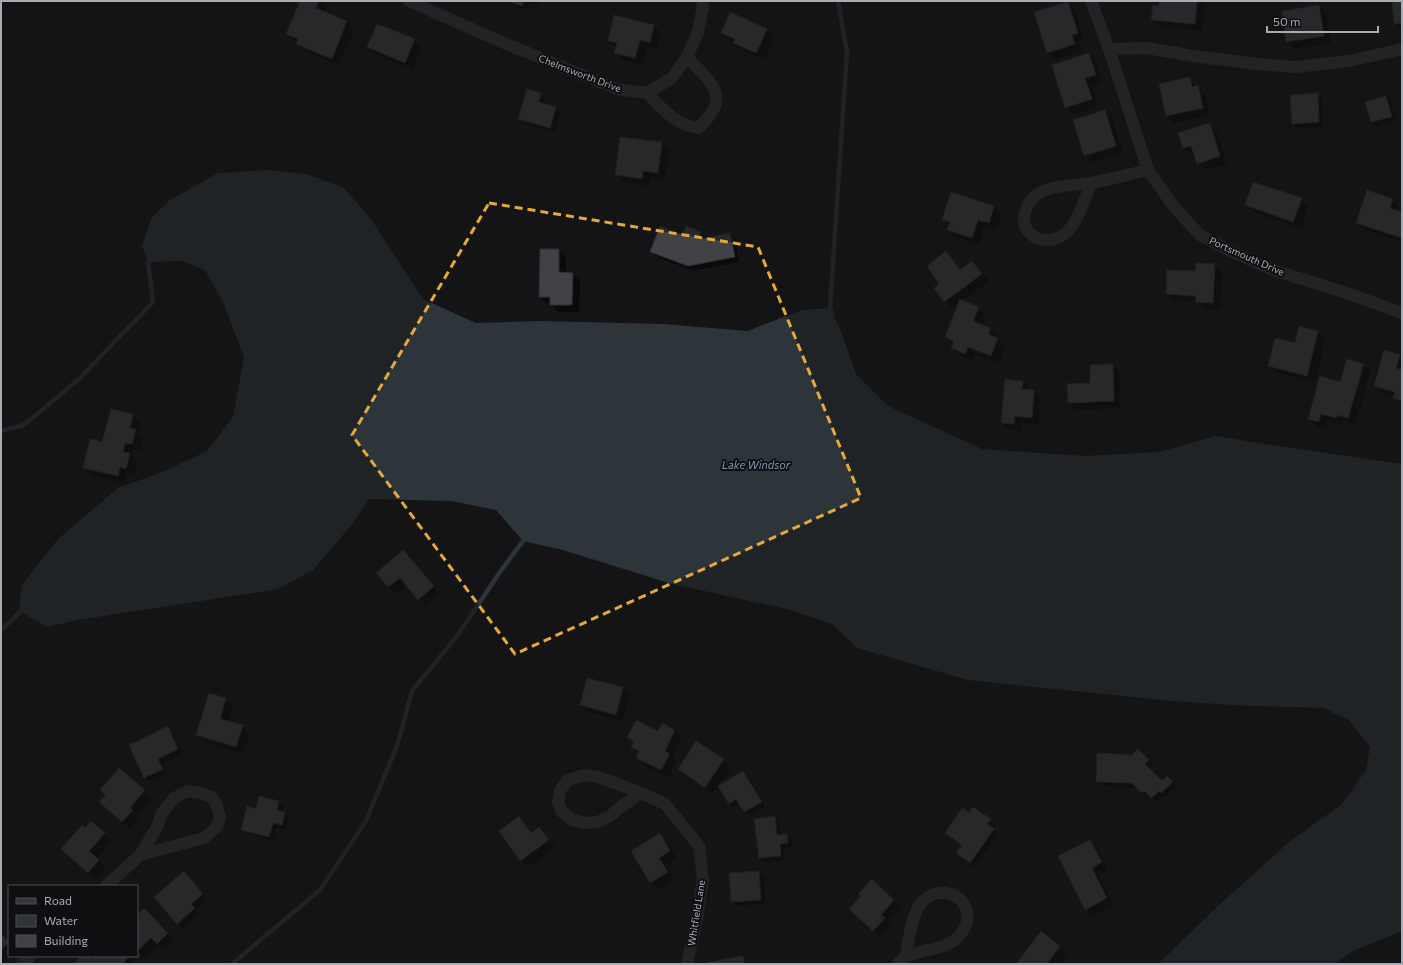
<svg xmlns="http://www.w3.org/2000/svg" width="1403" height="965" viewBox="0 0 1403 965" font-family="Commissioner,sans-serif">
  <style>
    .water { fill: #2d353b }
    .shadow { fill: #0007 }
    .lines { fill: none; stroke-linecap: round; stroke-linejoin: round }
    .stream { stroke: #2d353b; stroke-width: 4.5 }
    .building { fill: #414246; stroke: #2e2f32 }
    .street { stroke: #36373b; stroke-width: 12 }
    .marked { fill: none; stroke: #e5a73e; stroke-width: 3; stroke-dasharray: 8 5; stroke-linejoin: round }
    .labels { text-anchor: middle; stroke-width: 4; stroke-linejoin: round; paint-order: stroke }
    .street-label { font-size: 10px; fill: #a7acb5; stroke: #0f0f11 }
    .water-label { font-size: 11px; font-style: italic; fill: #809aae; stroke: #0f0f11 }
  </style>
  <rect width="100%" height="100%" fill="#141416"/>
  <polygon class="water" points="268,170 306,174 344,188 371,219 423,299 476,323 539,321 664,324 747,331 802,310 830,308 840,329 856,374 888,406 982,449 1084,456 1159,452 1216,436 1278,446 1402,464 1402,931 1353,951 1334,964 1158,964 1218,906 1288,843 1342,804 1366,770 1370,747 1350,721 1324,708 1250,706 1171,701 968,680 857,648 832,624 787,609 672,584 563,550 523,541 496,510 452,501 369,499 353,523 313,570 278,589 77,620 47,627 19,611 22,585 58,539 118,488 165,471 207,451 233,417 244,357 223,302 205,270 182,261 148,262 142,246 152,217 170,200 218,173"/>
  <g class="shadow">
    <polygon points="301,1 320,1 326,8 324,13 347,22 354,30 339,65 305,51 297,44 298,42 295,41 287,34"/>
    <polygon points="501,1 539,1 538,6 530,3 527,10"/>
    <polygon points="1160,1 1205,1 1202,31 1160,27 1152,20 1160,7"/>
    <polygon points="1393,1 1402,1 1402,30 1395,23"/>
    <polygon points="1067,3 1075,10 1084,40 1079,42 1082,51 1055,60 1047,53"/>
    <polygon points="1319,6 1326,13 1331,43 1294,49 1287,41"/>
    <polygon points="731,13 767,30 774,37 764,60 742,50 722,33"/>
    <polygon points="654,26 661,33 657,50 647,47 642,65 623,60 615,53 616,48 609,40"/>
    <polygon points="414,40 421,47 413,69 376,54 368,47"/>
    <polygon points="1089,54 1096,62 1102,82 1092,85 1098,107 1073,115 1066,107"/>
    <polygon points="1189,79 1205,94 1210,115 1174,123 1166,116 1160,85"/>
    <polygon points="541,94 545,98 544,104 556,108 560,112 555,132 524,124 520,119"/>
    <polygon points="1317,94 1322,99 1323,127 1297,128 1292,123"/>
    <polygon points="1386,97 1391,102 1396,121 1376,127 1372,122 1366,103"/>
    <polygon points="1105,111 1112,119 1123,153 1092,162 1085,155"/>
    <polygon points="1210,124 1217,132 1227,164 1205,170 1198,163 1195,154 1191,155 1184,148"/>
    <polygon points="662,143 669,151 665,180 650,178 649,186 623,182 616,175"/>
    <polygon points="952,193 994,207 1001,214 996,230 985,226 979,245 956,237 948,230 950,226 944,219"/>
    <polygon points="1301,199 1308,206 1301,228 1254,212 1246,205"/>
    <polygon points="1392,200 1399,207 1398,212 1402,213 1402,242 1365,230 1358,222"/>
    <polygon points="687,227 701,233 705,238 705,239 730,234 735,239 739,262 693,271 656,256 651,251 683,236"/>
    <polygon points="559,250 566,257 566,273 573,274 580,281 579,312 558,312 551,304 547,304 540,297"/>
    <polygon points="946,253 961,270 972,262 989,281 962,301 978,308 986,315 982,325 990,328 998,336 997,339 1005,346 999,363 975,354 972,360 959,355 952,348 953,344 946,337 960,303 952,308 945,301 941,284"/>
    <polygon points="1214,265 1222,272 1220,310 1204,309 1197,302 1174,301 1167,294 1196,272"/>
    <polygon points="1317,332 1325,339 1315,382 1277,373 1269,366"/>
    <polygon points="1400,356 1402,358 1402,406 1394,398 1395,396 1382,393 1375,385"/>
    <polygon points="1112,365 1119,372 1121,408 1076,410 1069,403"/>
    <polygon points="1363,365 1370,372 1355,425 1344,421 1343,425 1328,421 1326,429 1316,426 1309,419 1341,383"/>
    <polygon points="1023,382 1030,389 1030,391 1034,391 1041,399 1039,424 1022,423 1021,431 1009,430 1002,423"/>
    <polygon points="111,410 133,415 140,423 138,432 143,437 139,451 133,449 131,456 137,462 134,475 127,474 125,483 92,475 84,467 103,444"/>
    <polygon points="410,559 440,594 426,606 407,585 396,594 377,573"/>
    <polygon points="623,688 630,695 623,721 588,712 581,705"/>
    <polygon points="209,694 226,699 233,706 228,722 242,726 249,734 243,754 204,742 197,735"/>
    <polygon points="168,728 172,732 182,754 162,764 167,774 150,782 145,777"/>
    <polygon points="675,730 682,738 672,758 676,762 669,777 644,765 637,757 639,754 632,747 634,743 629,738 658,732"/>
    <polygon points="1138,750 1153,765 1149,769 1162,782 1167,777 1177,787 1166,797 1164,795 1156,802 1149,795 1147,797 1138,788 1102,786 1097,781 1132,756"/>
    <polygon points="723,760 731,767 713,794 686,776 679,769"/>
    <polygon points="120,769 152,798 137,815 139,818 130,829 108,809 106,795"/>
    <polygon points="743,772 747,776 766,807 750,816 741,804 734,808 729,803"/>
    <polygon points="260,797 279,802 284,807 282,812 289,817 286,829 277,827 274,841 247,834 242,830 257,810"/>
    <polygon points="970,814 990,820 995,824 992,829 998,834 975,867 957,853 962,845 946,833"/>
    <polygon points="774,817 779,822 781,836 787,835 792,840 792,847 784,848 785,860 764,863 760,858"/>
    <polygon points="519,818 532,833 539,828 555,847 528,867 521,860"/>
    <polygon points="91,822 112,841 96,859 106,868 96,879 70,856 85,830"/>
    <polygon points="659,834 667,842 677,858 666,865 674,879 658,889 651,882"/>
    <polygon points="1090,841 1097,848 1108,870 1098,875 1114,906 1093,916 1086,909"/>
    <polygon points="759,872 764,877 765,904 737,906 732,901"/>
    <polygon points="188,877 207,899 195,910 199,914 182,928 177,923"/>
    <polygon points="894,900 901,908 887,922 891,926 880,938 857,916"/>
    <polygon points="144,910 174,941 165,950 159,944 145,958 137,950 137,916"/>
    <polygon points="1041,933 1067,954 1059,964 1017,964"/>
    <polygon points="1,935 9,943 9,956 1,963"/>
    <polygon points="82,956 87,956 92,961 96,956 127,956 135,964 75,964"/>
    <polygon points="743,957 748,964 710,964"/>
  </g>
  <g class="lines">
    <g class="stream">
      <polyline points="832,314 830,308 847,52 838,1"/>
      <polyline points="1,431 24,425 78,380 153,302 148,262 153,260"/>
      <polyline points="1,630 23,609"/>
      <polyline points="232,964 320,890 366,821 397,746 412,691 457,636 500,572 523,541 527,538"/>
    </g>
  </g>
  <g class="building">
    <polygon points="300,1 319,1 316,8 347,21 332,59 296,44 298,39 286,34"/>
    <polygon points="507,1 524,1 522,6"/>
    <polygon points="1159,1 1197,1 1195,24 1151,20 1153,5 1159,6"/>
    <polygon points="1392,1 1402,1 1402,23 1394,24"/>
    <polygon points="1068,2 1078,33 1072,35 1075,44 1047,53 1034,12"/>
    <polygon points="1319,5 1324,36 1286,42 1282,11"/>
    <polygon points="730,12 767,29 756,53 733,43 735,39 721,33"/>
    <polygon points="614,15 654,25 650,43 640,40 635,58 614,53 617,43 608,41"/>
    <polygon points="377,24 415,39 405,63 367,47"/>
    <polygon points="1089,53 1096,75 1085,78 1092,99 1065,108 1052,65"/>
    <polygon points="1190,77 1192,87 1198,85 1203,108 1166,116 1159,84"/>
    <polygon points="527,89 541,93 539,102 556,107 550,128 518,119"/>
    <polygon points="1318,93 1319,122 1292,124 1290,95"/>
    <polygon points="1386,96 1392,117 1371,122 1365,102"/>
    <polygon points="1105,110 1116,146 1084,156 1073,120"/>
    <polygon points="1210,123 1220,156 1197,164 1191,146 1183,148 1178,133"/>
    <polygon points="620,137 662,142 658,173 643,171 642,179 615,175"/>
    <polygon points="1253,182 1302,198 1293,222 1245,205"/>
    <polygon points="1367,190 1393,199 1390,208 1402,212 1402,238 1356,223"/>
    <polygon points="951,192 994,206 989,223 978,220 972,238 947,230 950,222 942,220"/>
    <polygon points="660,226 683,235 686,226 701,232 699,239 730,233 735,257 688,266 650,252"/>
    <polygon points="540,249 559,249 559,272 573,273 572,305 550,305 550,297 539,297"/>
    <polygon points="946,251 960,270 972,261 982,274 944,302 934,288 939,284 927,266"/>
    <polygon points="1196,263 1215,264 1213,303 1195,302 1196,296 1166,294 1167,270 1195,271"/>
    <polygon points="960,299 979,307 973,321 991,328 988,334 998,338 991,356 968,347 965,354 951,348 954,341 945,337"/>
    <polygon points="1299,326 1318,331 1307,376 1268,366 1275,338 1295,343"/>
    <polygon points="1384,350 1400,355 1396,368 1402,370 1402,401 1393,398 1395,392 1374,386"/>
    <polygon points="1347,359 1364,364 1348,418 1337,415 1336,418 1321,414 1319,422 1308,419 1320,376 1340,382"/>
    <polygon points="1113,364 1114,401 1068,403 1067,384 1090,383 1090,365"/>
    <polygon points="1005,379 1023,381 1022,389 1034,390 1032,418 1015,416 1014,424 1001,423"/>
    <polygon points="111,409 133,414 130,428 136,429 132,444 125,443 123,452 130,453 126,469 120,467 118,476 83,468 90,439 102,442"/>
    <polygon points="403,550 434,586 418,600 400,578 388,587 376,573"/>
    <polygon points="587,678 623,687 616,715 580,705"/>
    <polygon points="209,693 226,698 220,719 243,725 236,747 196,735"/>
    <polygon points="636,720 658,731 662,723 675,730 665,751 670,754 661,770 636,758 639,751 631,747 634,741 627,738"/>
    <polygon points="168,726 178,749 158,759 163,769 144,778 129,745"/>
    <polygon points="696,741 724,759 705,788 678,769"/>
    <polygon points="1138,749 1149,760 1145,764 1162,781 1167,776 1173,782 1161,793 1159,791 1151,798 1144,791 1142,793 1132,783 1096,782 1097,753 1132,755"/>
    <polygon points="119,768 145,790 130,808 133,810 122,822 99,802 106,795 100,790"/>
    <polygon points="743,771 762,802 744,812 736,799 729,804 718,786"/>
    <polygon points="259,796 279,801 277,810 285,812 282,825 273,823 269,837 241,830 247,806 256,809"/>
    <polygon points="973,807 991,819 987,824 994,829 970,863 956,853 962,845 945,833 962,808 969,813"/>
    <polygon points="519,816 531,833 539,827 549,840 520,861 499,831"/>
    <polygon points="775,816 777,835 787,834 788,843 780,844 781,856 759,858 754,819"/>
    <polygon points="91,821 105,833 89,851 99,860 88,873 61,849 82,825 85,828"/>
    <polygon points="660,833 670,851 659,858 668,872 650,883 631,851"/>
    <polygon points="1090,840 1102,862 1092,868 1107,898 1085,910 1058,856"/>
    <polygon points="184,871 203,894 191,904 195,908 177,924 154,897"/>
    <polygon points="759,871 761,900 731,902 729,873"/>
    <polygon points="872,879 894,900 881,915 885,918 873,931 849,909 861,896 858,894"/>
    <polygon points="144,908 168,933 157,944 151,938 137,951 137,915"/>
    <polygon points="1041,931 1060,946 1047,964 1016,964"/>
    <polygon points="1,934 9,942 1,950"/>
    <polygon points="81,956 88,956 92,959 95,956 129,957 122,964 74,964"/>
    <polygon points="743,956 745,964 709,964 709,962"/>
  </g>
  <g class="lines">
    <g class="street">
      <polyline points="409,1 504,43 617,89 647,93 672,78 687,57 698,32 703,6 702,1"/>
      <polyline points="1091,1 1109,49 1148,170 1174,207 1200,235 1228,250 1273,270 1347,293 1402,313"/>
      <polyline points="1109,49 1147,48 1193,56 1257,64 1295,67 1349,61 1402,49"/>
      <path d="M647,93C663,109 674,124 698,128C733,97 712,84 687,57"/>
      <path d="M1092,183C1081,204 1076,239 1048,240C1044,240 1041,240 1037,238C1028,234 1023,226 1024,217C1030,182 1066,187 1091,183C1110,180 1129,174 1148,170"/>
      <polyline points="641,793 622,806 610,816 598,822 587,823 572,820 562,812 558,802 560,790 568,780 584,775 598,777 631,789 641,793 665,804 699,846 703,879 697,919 687,964"/>
      <polyline points="106,886 140,855 157,827 162,813 174,798 188,791 201,793 212,797 217,806 220,817 217,827 204,838 140,855"/>
      <polyline points="22,964 31,956"/>
      <path d="M898,964C900,961 903,958 907,956C923,949 945,950 958,937C985,910 949,877 923,901C912,911 908,942 906,956"/>
    </g>
  </g>
  <path d="M0 0H1403V965H0ZM489,203L758,247L861,498L515,654L352,435Z" fill="#141416" fill-opacity=".55" fill-rule="evenodd"/>
  <path class="marked" d="M489,203L758,247L861,498L515,654L352,435Z"/>
  <g class="labels">
    <g class="street-label">
      <text transform="translate(580 73) rotate(21)" y="4">Chelmsworth Drive</text>
      <text transform="translate(1247 256) rotate(24)" y="4">Portsmouth Drive</text>
      <text transform="translate(696 913) rotate(-81)" y="4">Whitfield Lane</text>
    </g>
    <g class="water-label">
      <text x="756" y="469">Lake Windsor</text>
    </g>
  </g>
  <rect width="1403" height="965" fill="none" stroke="#a7acb5" stroke-width="4"/>
  <rect x="8" y="885" width="130" height="72" fill="#0f0f11" stroke="#4c4e53"/>
  <rect x="16" y="898" width="20" height="6" fill="#36373b" stroke="#4c4e53"/>
  <text x="44" y="905" font-size="12" fill="#a7acb5">Road</text>
  <rect x="16" y="915" width="20" height="12" fill="#2d353b" stroke="#4c4e53"/>
  <text x="44" y="925" font-size="12" fill="#a7acb5">Water</text>
  <rect x="16" y="935" width="20" height="12" fill="#414246" stroke="#4c4e53"/>
  <text x="44" y="945" font-size="12" fill="#a7acb5">Building</text>
  <path d="M1267 26v6h111v-6" fill="none" stroke="#a7acb5" stroke-width="2"/>
  <text x="1273" y="26" font-size="12" fill="#a7acb5" stroke="#0f0f11" stroke-width="3" paint-order="stroke">50 m</text>
</svg>
